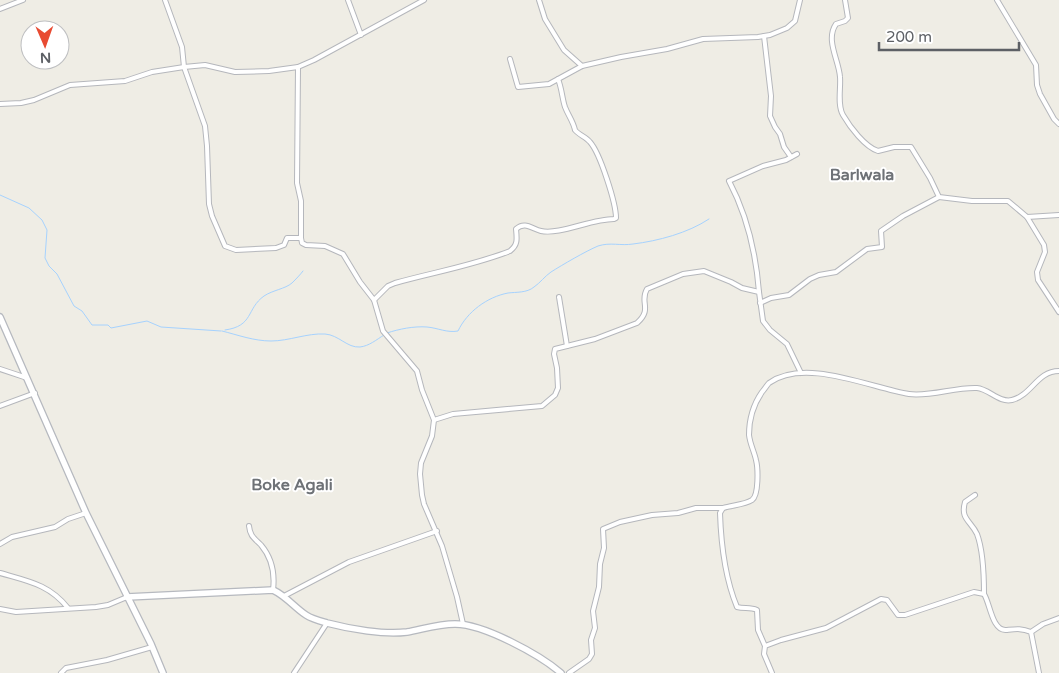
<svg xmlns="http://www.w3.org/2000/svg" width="1059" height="673" viewBox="0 0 1059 673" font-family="'Varela Round',sans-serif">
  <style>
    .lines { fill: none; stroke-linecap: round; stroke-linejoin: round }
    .stream { stroke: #a6d2fe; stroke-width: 1 }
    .street-casing { stroke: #b5b7bc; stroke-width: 6 }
    .secondary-casing { stroke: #b6b9bf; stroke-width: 8 }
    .street { stroke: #fff; stroke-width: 4 }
    .secondary { stroke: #fff; stroke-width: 5.5 }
    .labels { text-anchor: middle; stroke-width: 4; stroke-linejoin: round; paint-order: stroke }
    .quarter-label { font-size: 16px; font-weight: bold; fill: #6e7277; stroke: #fff }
  </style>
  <rect width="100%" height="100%" fill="#efede5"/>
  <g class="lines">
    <g class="stream">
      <polyline points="0,195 29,208 42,220 47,230 45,258 49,266 57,274 74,306 82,311 92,325 108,325 111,328 147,321 161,327 221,331"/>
      <path d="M225,330C254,326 246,309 264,296C273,290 285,289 292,283C296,279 300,275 303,271"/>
      <path d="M222,331C238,335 254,341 271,341C289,341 307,333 325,334C339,335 347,348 360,347C369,346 376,340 384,335"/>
      <path d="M387,333C399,329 414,326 427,327C438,328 447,333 458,331C467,312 487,297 508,293C516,292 527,293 534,287C540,283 545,276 551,272C562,265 586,251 598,246C610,242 621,246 633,244C658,241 688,233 709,219"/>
    </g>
    <defs>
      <g id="street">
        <polyline points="165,0 182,47 184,67 205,126 207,146 209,204 212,216 225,246 236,250 276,248 284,245 287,238 301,238"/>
        <polyline points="348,0 361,35"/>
        <polyline points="539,0 545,19 564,50 582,66"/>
        <path d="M845,0L848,18L845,21L836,24C825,40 839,60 840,77C841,88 837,105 843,115C850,127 865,147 878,151L894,147H911L930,178L939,197L972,201H1008L1027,217L1059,215"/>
        <polyline points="997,0 1036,65 1037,85 1040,94 1054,119 1059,124"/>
        <polyline points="0,9 23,0"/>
        <polyline points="764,36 771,96 770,116 775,127 780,134 784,147 791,157"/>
        <polyline points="510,59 518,87 549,84 582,66 621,57 667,49 703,39 758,37 770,35 787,28 795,21 800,0"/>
        <polyline points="298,67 297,183 301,201 301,238 302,243 306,245 325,246 343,254 360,282 374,300 383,331 417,371 422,390 434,420 432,436 421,463 420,474 422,495 424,504 442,546 457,597 463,624"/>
        <polyline points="0,104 21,103 34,100 70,85 125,81 152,72 184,67 205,65 235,72 269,71 298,67 314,60 424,0"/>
        <polyline points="1027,217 1044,245 1045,252 1037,272 1038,280 1059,312"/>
        <path d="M759,292C756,254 747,215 729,181L763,166L786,160L797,154"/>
        <polyline points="559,297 567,346"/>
        <path d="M374,300L388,286L395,283C434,272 472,266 510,251C518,245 517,239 516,229C525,221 532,229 541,231C560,235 591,219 614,219L616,218C616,203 600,153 590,142C586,137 579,135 575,130C573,121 568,115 565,107C562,98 562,89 558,79"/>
        <polyline points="760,303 771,298 789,295 810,279 819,275 836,272 867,249 882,247 881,231 903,216 939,197"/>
        <polyline points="0,369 27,378"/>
        <polyline points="0,406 35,393"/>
        <path d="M434,420L453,414L542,406L555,395L558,388L557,368L554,354L555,349L595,339L637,323C653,309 639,302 647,289L683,274L704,271L731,282L742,288L759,292L763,321L770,330L787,344L801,373"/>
        <path d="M975,495L965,502C960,519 971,521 977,534C983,550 984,577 984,594"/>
        <path d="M249,526C250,536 254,538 261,545C272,558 275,574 273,590"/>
        <polyline points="0,544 12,537 55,527 68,519 86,513"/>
        <path d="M0,573C27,581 49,584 68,608"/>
        <polyline points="284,596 349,562 437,531"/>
        <polyline points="0,609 16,612 96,607 108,605 127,597"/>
        <polyline points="1031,632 1043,624 1059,618"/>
        <path d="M765,646L758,630L757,610C750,607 744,609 737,607C725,578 721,544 720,513L723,508C732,505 744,505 752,500C759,495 758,468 756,460C754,451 750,444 749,435C749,419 753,405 762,392C764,390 767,385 769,383C805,357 871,388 909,394C930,397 955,387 977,388C989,389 999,403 1012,400C1032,395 1037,371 1059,371"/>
        <polyline points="61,673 66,668 107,660 152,647"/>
        <polyline points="294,673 327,623"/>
        <polyline points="569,673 589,659 592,654 591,640 595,628 593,611 599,587 600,564 604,548 603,529 620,522 652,515 678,513 696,508 723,508"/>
        <path d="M772,673L764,654L765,646L781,640L826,628L881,599L887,600L898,615H905L974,592L984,594C990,603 992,631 1006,630C1016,629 1021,628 1031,632L1039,673"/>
      </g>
      <g id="secondary">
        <polyline points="0,317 86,513 151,644 163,673"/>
        <path d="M127,597L273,590C286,596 294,607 306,615C312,619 320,621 327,623C350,629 384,635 407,632C423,629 439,624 455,624C484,624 540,655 561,673"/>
      </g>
    </defs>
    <use href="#street" class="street-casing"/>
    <use href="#secondary" class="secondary-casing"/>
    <use href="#street" class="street"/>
    <use href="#secondary" class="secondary"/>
  </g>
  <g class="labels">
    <g class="quarter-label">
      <text x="862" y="180">Barlwala</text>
      <text x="292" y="490">Boke Agali</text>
    </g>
  </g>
  <g transform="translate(45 45) rotate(178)"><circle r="24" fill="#ffffff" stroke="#bebfc1"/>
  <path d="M0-4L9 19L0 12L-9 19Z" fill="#e84b32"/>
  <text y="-8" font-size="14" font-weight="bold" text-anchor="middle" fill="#5d6065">N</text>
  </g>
  <path d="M879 42v8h140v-8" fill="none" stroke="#5d6065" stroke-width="2.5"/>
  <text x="886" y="42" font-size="15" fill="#5d6065" stroke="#ffffff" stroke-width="4" paint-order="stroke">200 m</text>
</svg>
